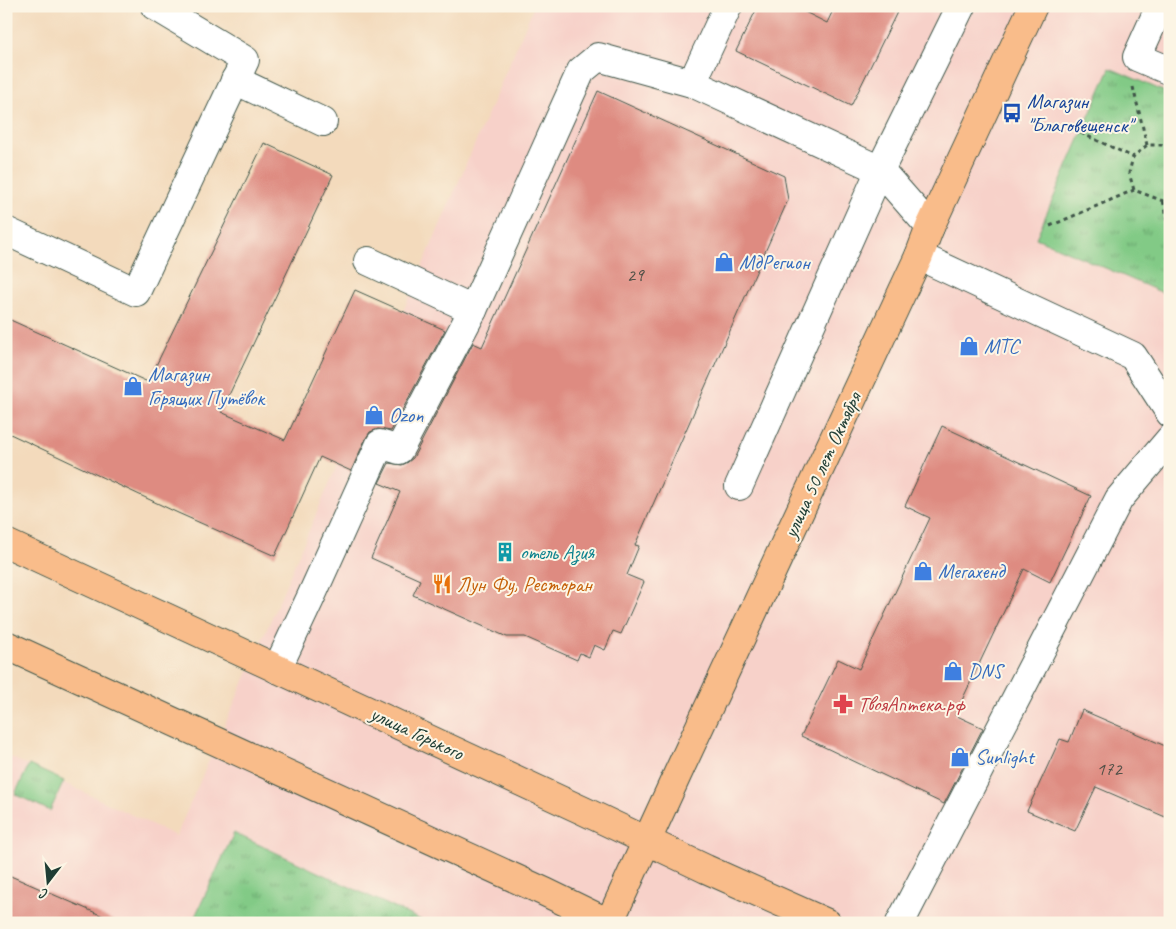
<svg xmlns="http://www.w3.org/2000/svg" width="1176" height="929" viewBox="0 0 1176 929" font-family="Caveat,sans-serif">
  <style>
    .built { fill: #f7d1c9 }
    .grass { fill: url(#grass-tufts); stroke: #50845d }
    .building { fill: #de8b81 }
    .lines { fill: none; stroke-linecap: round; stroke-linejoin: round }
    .minor-casing { stroke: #3f5548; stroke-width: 30 }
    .major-casing { stroke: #3f5548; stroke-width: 30 }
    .path { stroke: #3f5548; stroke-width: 3; stroke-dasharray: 4 4; stroke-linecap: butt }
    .minor { stroke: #fff; stroke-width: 28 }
    .major { stroke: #f9bc8a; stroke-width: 28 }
    .labels { text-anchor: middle; stroke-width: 4; stroke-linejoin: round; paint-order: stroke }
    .number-label { font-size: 19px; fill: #4f5047 }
    .transit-label { font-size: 21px; fill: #164399; stroke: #fcf5e5; text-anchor: start }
    .shop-label { font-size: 21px; fill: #366cbe; stroke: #fcf5e5; text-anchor: start }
    .street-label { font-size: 21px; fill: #1f3d34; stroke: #fcf5e5 }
    .culture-label { font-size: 21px; fill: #0d838f; stroke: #fcf5e5; text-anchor: start }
    .food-label { font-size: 21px; fill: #c56008; stroke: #fcf5e5; text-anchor: start }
    .health-label { font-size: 21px; fill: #be3a42; stroke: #fcf5e5; text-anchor: start }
  </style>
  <defs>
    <pattern id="grass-tufts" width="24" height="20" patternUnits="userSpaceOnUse" patternTransform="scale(1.25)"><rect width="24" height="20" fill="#82ca86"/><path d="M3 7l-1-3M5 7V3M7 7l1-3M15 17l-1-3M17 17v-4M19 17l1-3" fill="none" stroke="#6aa56e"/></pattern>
  </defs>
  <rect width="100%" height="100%" fill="#fcf5e5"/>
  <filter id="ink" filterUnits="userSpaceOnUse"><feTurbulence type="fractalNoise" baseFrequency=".02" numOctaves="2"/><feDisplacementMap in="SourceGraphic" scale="10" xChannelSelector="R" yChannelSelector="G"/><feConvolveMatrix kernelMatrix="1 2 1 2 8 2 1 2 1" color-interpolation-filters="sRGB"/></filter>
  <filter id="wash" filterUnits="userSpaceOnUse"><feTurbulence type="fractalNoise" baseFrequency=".0096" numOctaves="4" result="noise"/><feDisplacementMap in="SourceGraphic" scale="20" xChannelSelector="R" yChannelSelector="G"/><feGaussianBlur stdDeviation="1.12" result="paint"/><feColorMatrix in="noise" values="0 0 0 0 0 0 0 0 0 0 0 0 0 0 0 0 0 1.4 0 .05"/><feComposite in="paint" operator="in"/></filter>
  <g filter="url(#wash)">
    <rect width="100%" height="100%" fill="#f3dabc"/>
    <polygon class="built" points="534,6 1170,6 1170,923 6,923 6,755 176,836 269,624"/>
    <g class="grass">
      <polygon points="1110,68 1170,94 1170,296 1036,238"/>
      <polygon points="29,765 64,781 50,811 15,794"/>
      <polygon points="234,833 427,923 192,923"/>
    </g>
    <g id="blocks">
      <g class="building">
        <polygon points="758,6 793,6 827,23 835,6 900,6 851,106 736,51"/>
        <polygon points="598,91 784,176 788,200 635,545 639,546 627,575 644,582 621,634 613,631 605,650 594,645 589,657 580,653 577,660 525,637 507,637 413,595 420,580 371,558 400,492 379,483 389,463 402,465 408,462 413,458 473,343 482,347"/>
        <polygon points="264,143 333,175 221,412 285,440 355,290 445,330 391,431 378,429 370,432 366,438 351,471 320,457 275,556 178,513 6,432 6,318 148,382"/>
        <polygon points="942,426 1091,496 1050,582 1024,569 955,715 983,728 944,804 801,736 838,659 859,669 930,518 905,506"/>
        <polygon points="1082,710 1170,748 1170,819 1096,787 1075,831 1027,811 1060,739 1069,742"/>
        <polygon points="6,874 119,923 6,923"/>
      </g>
    </g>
  </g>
  <g filter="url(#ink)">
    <use href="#blocks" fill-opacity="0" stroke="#3f5548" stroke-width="1"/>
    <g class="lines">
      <defs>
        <g id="minor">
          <polyline points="728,6 692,83 880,170 930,227"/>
          <polyline points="1160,6 1137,57 1170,71"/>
          <polyline points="235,80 323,122"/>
          <polyline points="6,231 136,292 245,60 155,6"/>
          <polyline points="919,256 1133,356 1170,413"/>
          <polyline points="368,261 473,310"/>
          <polyline points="739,486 880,170 961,6"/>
          <polyline points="277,669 310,599 380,444 399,450 473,310 581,71 598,57 692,83"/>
          <polyline points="900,923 1119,499 1170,439"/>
        </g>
        <g id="major">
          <polyline points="6,543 584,811 706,869 827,923"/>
          <polyline points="6,645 545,892 609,923 678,773 919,256 930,227 1033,6"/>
        </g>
      </defs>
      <use href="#minor" class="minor-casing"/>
      <use href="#major" class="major-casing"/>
      <g class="path">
        <polyline points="1133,87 1147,145"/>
        <polyline points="1081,133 1133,157"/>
        <polyline points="1170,148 1162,145 1147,145 1133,157 1129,173 1134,190 1163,201 1170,201"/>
        <polyline points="1163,201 1170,227"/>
        <polyline points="1050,226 1134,190"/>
      </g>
      <use href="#minor" class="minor"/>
      <use href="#major" class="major"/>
    </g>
  </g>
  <defs>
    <symbol id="bus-bare" viewBox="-9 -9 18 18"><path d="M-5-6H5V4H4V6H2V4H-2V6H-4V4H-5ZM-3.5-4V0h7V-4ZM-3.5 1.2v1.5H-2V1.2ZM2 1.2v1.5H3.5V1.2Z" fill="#1a4fb4" stroke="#fcf5e5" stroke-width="2.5" paint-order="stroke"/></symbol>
    <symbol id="shop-bare" viewBox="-9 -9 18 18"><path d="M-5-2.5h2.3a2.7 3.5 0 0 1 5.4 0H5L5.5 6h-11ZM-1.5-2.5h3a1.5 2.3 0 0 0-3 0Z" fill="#3f7fe0" stroke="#fcf5e5" stroke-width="2.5" paint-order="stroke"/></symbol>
    <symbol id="building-bare" viewBox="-9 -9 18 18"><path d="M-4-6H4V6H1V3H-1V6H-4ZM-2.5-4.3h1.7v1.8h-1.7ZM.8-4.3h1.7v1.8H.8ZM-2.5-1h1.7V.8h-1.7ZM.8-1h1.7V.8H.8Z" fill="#0f9aa8" stroke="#fcf5e5" stroke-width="2.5" paint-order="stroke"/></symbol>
    <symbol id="restaurant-bare" viewBox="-9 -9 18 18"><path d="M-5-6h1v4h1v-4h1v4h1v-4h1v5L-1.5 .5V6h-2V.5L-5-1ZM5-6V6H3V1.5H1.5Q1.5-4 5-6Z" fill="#e8710a" stroke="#fcf5e5" stroke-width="2.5" paint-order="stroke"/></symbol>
    <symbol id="pharmacy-bare" viewBox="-9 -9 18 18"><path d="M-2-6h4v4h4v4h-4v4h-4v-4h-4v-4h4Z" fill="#e0444e" stroke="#fcf5e5" stroke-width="2.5" paint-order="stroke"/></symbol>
  </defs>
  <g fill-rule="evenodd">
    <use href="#bus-bare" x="998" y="99" width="28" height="28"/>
    <use href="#shop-bare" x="710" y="248" width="28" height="28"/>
    <use href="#shop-bare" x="955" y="332" width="28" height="28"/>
    <use href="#shop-bare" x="119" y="372" width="28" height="28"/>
    <use href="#shop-bare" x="360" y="401" width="28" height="28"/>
    <use href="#building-bare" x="491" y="538" width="28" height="28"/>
    <use href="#shop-bare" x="909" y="557" width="28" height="28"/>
    <use href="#restaurant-bare" x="428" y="570" width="28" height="28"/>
    <use href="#shop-bare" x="939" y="657" width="28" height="28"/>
    <use href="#pharmacy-bare" x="829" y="690" width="28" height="28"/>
    <use href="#shop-bare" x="946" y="743" width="28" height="28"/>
  </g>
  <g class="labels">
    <g class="number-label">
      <text x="635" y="281">29</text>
      <text x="1109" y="775">172</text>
    </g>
    <g class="transit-label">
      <text x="1027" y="108">Магазин<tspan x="1027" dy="24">"Благовещенск"</tspan></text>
    </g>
    <g class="shop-label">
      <text x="739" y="269">МдРегион</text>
      <text x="984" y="353">МТС</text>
      <text x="148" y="381">Магазин<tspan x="148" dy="24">Горящих Путёвок</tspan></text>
      <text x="389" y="422">Ozon</text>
      <text x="938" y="578">Мегахенд</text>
      <text x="968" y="678">DNS</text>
      <text x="975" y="764">Sunlight</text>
    </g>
    <g class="street-label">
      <text transform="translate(822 465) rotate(-65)" y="7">улица 50 лет Октября</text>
      <text transform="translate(417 733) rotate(25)" y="7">улица Горького</text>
    </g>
    <g class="culture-label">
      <text x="520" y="559">отель Азия</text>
    </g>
    <g class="food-label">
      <text x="457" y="591">Лун Фу, Ресторан</text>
    </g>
    <g class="health-label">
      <text x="858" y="711">ТвояАптека.рф</text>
    </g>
  </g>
  <rect width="1176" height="929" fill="none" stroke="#fcf5e5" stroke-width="25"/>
  <g transform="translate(48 882) rotate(196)" stroke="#fcf5e5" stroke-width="4" paint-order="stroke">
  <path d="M0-4L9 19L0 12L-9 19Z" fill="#1f3d34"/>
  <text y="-8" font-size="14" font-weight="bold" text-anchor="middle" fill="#1f3d34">С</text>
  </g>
</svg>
